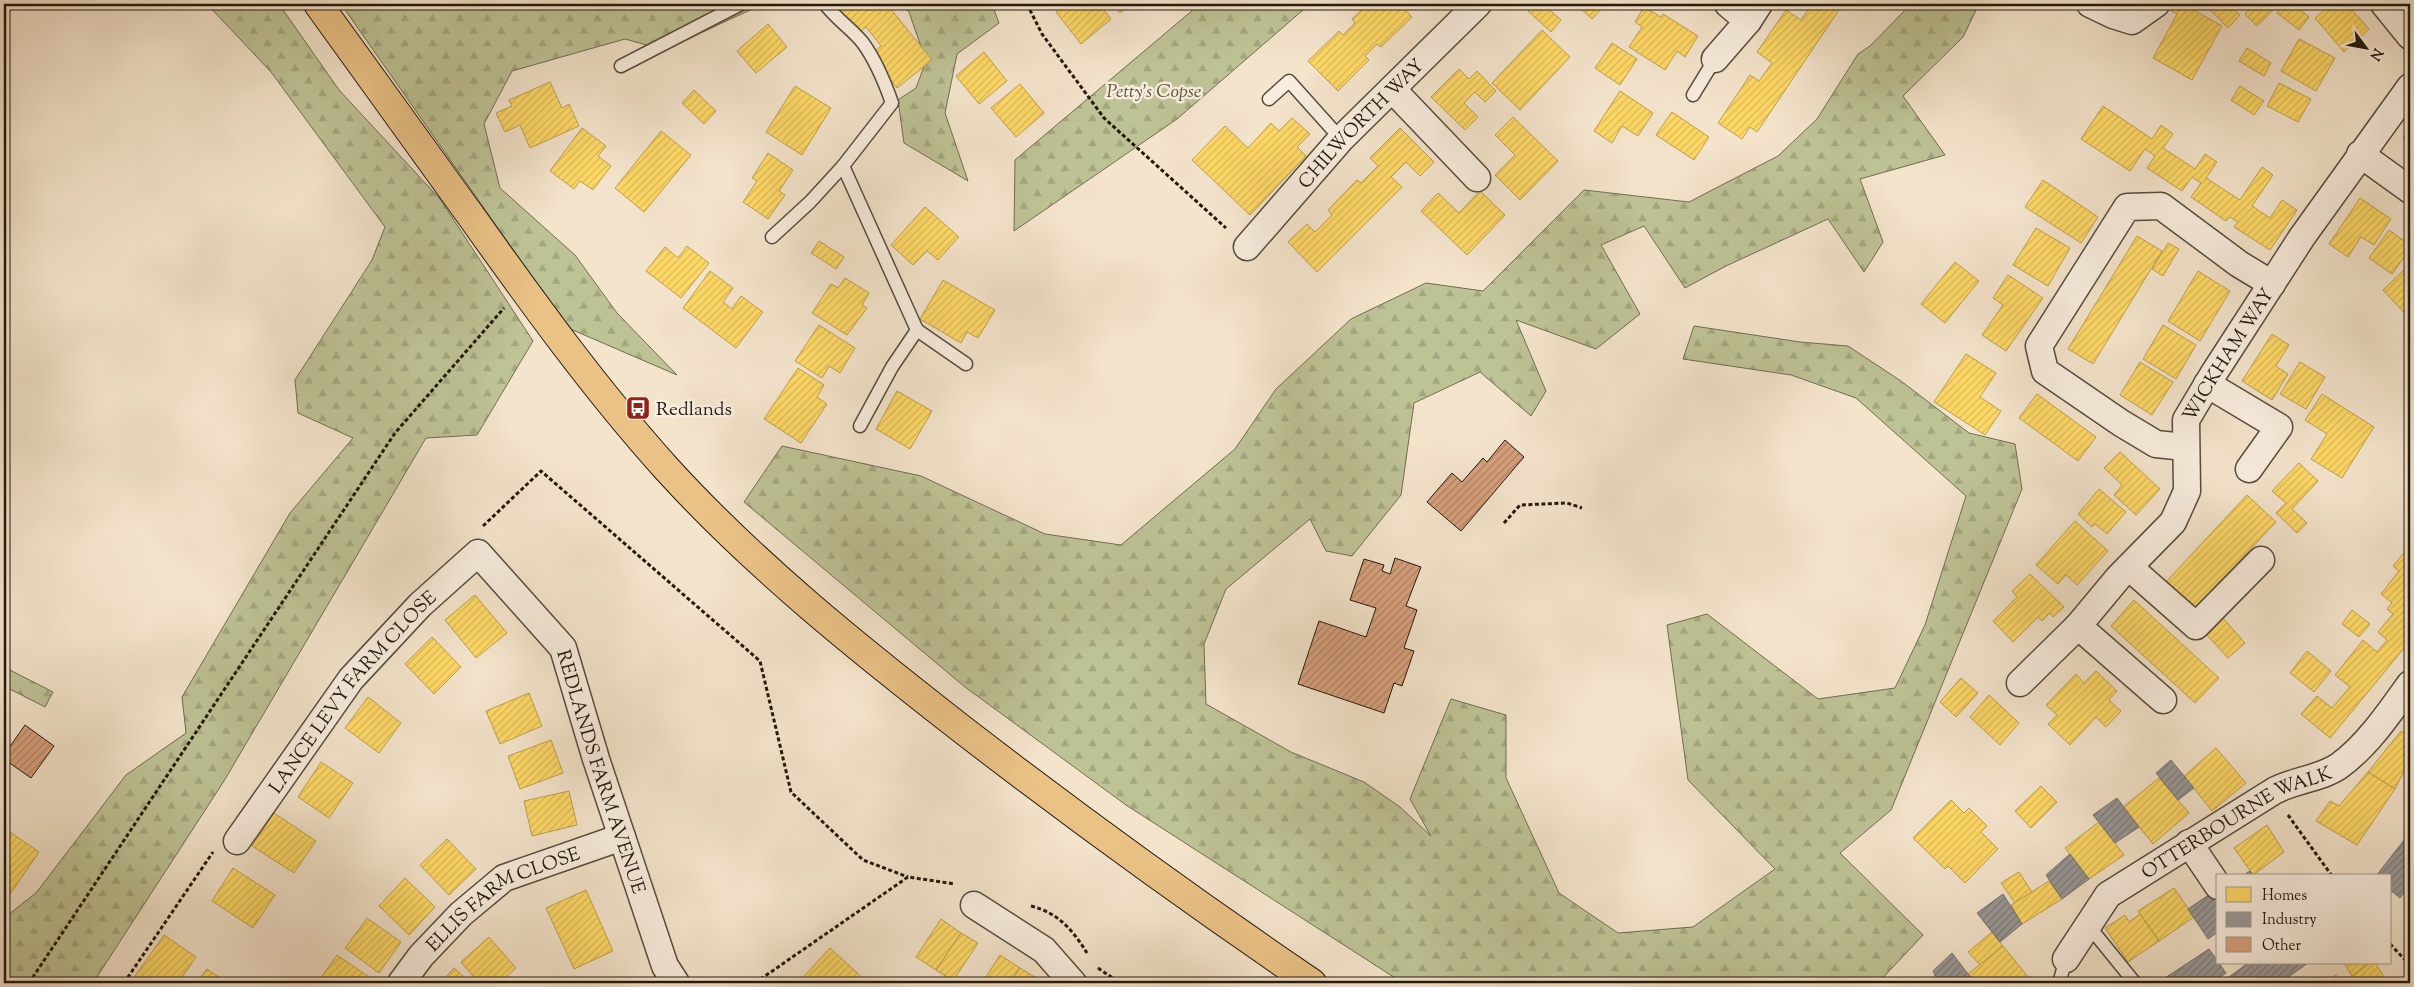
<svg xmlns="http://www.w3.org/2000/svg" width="2414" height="987" viewBox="0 0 2414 987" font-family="'Sorts Mill Goudy',serif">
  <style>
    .forest { fill: url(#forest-firs); stroke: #706e52 }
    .homes { fill: url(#homes-hatch); stroke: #bd9f4c }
    .industry { fill: url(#industry-hatch); stroke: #757370 }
    .building { fill: url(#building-hatch); stroke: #22190f }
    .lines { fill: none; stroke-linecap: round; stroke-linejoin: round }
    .service-casing { stroke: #564c3e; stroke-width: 15 }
    .minor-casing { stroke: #564c3e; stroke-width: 29 }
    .trunk-casing { stroke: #22190f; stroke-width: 30 }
    .path { stroke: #22190f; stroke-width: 3; stroke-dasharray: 4 2.5; stroke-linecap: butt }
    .service { stroke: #f8edde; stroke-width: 12 }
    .minor { stroke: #f8edde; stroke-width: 26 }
    .trunk { stroke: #eac286; stroke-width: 28 }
    .labels { text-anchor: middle; stroke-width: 5; stroke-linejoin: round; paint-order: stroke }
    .park-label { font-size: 19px; font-style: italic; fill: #59543e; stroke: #f8edde }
    .street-label { font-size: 19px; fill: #22190f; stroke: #f8edde }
    .poi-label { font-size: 19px; fill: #22190f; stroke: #f8edde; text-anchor: start }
  </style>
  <defs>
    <pattern id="forest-firs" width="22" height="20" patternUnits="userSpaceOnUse" patternTransform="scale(1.25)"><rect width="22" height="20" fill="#bec396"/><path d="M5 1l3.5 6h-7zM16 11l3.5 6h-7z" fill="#a3a780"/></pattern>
    <pattern id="homes-hatch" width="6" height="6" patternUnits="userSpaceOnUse" patternTransform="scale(1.25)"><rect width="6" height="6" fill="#ffd966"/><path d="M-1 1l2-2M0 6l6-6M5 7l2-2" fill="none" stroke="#daba57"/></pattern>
    <pattern id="industry-hatch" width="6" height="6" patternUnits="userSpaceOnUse" patternTransform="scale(1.25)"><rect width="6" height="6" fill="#999"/><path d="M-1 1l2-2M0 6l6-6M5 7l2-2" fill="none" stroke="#7c7c7b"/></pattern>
    <pattern id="building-hatch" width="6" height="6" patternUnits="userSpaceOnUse" patternTransform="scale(1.25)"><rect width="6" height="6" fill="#d7a17d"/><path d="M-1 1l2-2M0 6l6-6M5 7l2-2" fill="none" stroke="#ae8265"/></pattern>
  </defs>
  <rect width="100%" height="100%" fill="#f4e4cc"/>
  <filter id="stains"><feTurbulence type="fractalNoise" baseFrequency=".004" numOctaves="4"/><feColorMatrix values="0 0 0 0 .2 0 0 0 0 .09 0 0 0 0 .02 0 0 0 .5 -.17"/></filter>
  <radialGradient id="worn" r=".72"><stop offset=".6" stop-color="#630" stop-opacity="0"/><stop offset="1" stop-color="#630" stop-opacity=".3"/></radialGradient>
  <g class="forest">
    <polygon points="207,4 279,4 339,90 440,199 533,341 477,435 426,438 224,781 93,983 4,983 4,918 36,893 126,775 186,733 182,697 290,513 353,438 298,413 295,380 372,260 385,227 271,72"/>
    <polygon points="341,4 763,4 664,50 625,39 512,71 484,124 500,188 575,255 617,313 677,375 568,328"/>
    <polygon points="900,4 992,4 999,23 957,54 945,113 968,181 904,143 898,100 916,88 926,61 909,12"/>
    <polygon points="1200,4 1310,4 1177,119 1014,231 1015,160"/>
    <polygon points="1911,4 1979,4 1963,37 1903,96 1945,155 1860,179 1883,242 1864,272 1828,219 1726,266 1685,288 1644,226 1601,245 1640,314 1596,349 1516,320 1546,391 1531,416 1480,372 1414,403 1401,495 1352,556 1326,551 1310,519 1226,589 1204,644 1206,704 1291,752 1364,782 1400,807 1431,836 1410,799 1451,699 1506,715 1506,778 1559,893 1618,933 1693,927 1775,869 1688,780 1667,625 1707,614 1818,699 1895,688 1925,625 1966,496 1856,398 1791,375 1683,359 1694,326 1800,342 1848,346 1901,381 1969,433 2015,444 2022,489 1891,810 1840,853 1923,935 1878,983 1403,983 1126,805 965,687 744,502 782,446 921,476 1045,534 1121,545 1235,449 1276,389 1351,319 1426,283 1483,291 1584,190 1689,202 1778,156 1817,119 1858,54 1870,46"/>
    <polygon points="4,667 53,692 45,707 4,686"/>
  </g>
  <g class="homes">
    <polygon points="846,4 896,4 890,8 932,60 897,88 871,54 881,46 866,27 857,34 838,10"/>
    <polygon points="1066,4 1099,4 1111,19 1081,44 1056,12"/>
    <polygon points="1112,4 1131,4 1120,13"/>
    <polygon points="1368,4 1413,4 1406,11 1412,17 1381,47 1377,44 1365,56 1369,60 1338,91 1308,61 1339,31 1343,35 1355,23 1352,19"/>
    <polygon points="1534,4 1543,4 1561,20 1551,32 1528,11"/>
    <polygon points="1584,4 1606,4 1592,19 1580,8"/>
    <polygon points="1812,4 1843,4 1757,132 1750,127 1742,139 1718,123 1750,75 1759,81 1772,63 1757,52 1786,10 1801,20"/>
    <polygon points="2174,4 2182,6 2183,4 2222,26 2192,80 2153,58 2177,14 2170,10"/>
    <polygon points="2210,4 2228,4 2240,15 2228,28 2207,7"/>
    <polygon points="2255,4 2275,4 2277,6 2257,26 2245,14"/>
    <polygon points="2284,4 2293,4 2309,17 2299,30 2277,13"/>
    <polygon points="2331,4 2347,4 2369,29 2344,52 2315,18"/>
    <polygon points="1644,7 1661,17 1663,14 1698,36 1685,57 1677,51 1665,70 1629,47 1642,27 1635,22"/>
    <polygon points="768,24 787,47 756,73 737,51"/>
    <polygon points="1542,30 1570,57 1520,110 1492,83"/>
    <polygon points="2299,39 2335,58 2316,91 2281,71"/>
    <polygon points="1612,43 1637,59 1620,85 1595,68"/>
    <polygon points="2247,48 2271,63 2264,76 2239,61"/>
    <polygon points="984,52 1007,81 979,104 956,76"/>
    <polygon points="1459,69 1469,79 1477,71 1496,91 1485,102 1475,92 1464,103 1478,117 1465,130 1431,97"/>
    <polygon points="550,82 562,108 569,104 579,126 530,148 520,125 505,132 496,113 512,106 509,100"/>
    <polygon points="2279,83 2311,99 2298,122 2267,106"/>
    <polygon points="1020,84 1044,113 1016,137 991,108"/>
    <polygon points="795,86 831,108 802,155 766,132"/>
    <polygon points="2240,86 2264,101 2254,115 2231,100"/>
    <polygon points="694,90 716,111 704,124 682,103"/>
    <polygon points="1620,91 1653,113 1638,136 1622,126 1612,143 1594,131"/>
    <polygon points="2103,106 2152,139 2161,125 2173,134 2163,148 2195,169 2205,154 2217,162 2206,178 2240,200 2262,167 2273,175 2252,206 2270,218 2282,200 2297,210 2270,250 2234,227 2238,222 2230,217 2226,221 2191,197 2201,183 2192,177 2182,191 2147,168 2155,156 2145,149 2130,171 2081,139"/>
    <polygon points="1672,112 1709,137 1694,160 1656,135"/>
    <polygon points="1513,117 1558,161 1520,200 1495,175 1515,155 1495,135"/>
    <polygon points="1292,118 1310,134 1297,147 1306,156 1250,215 1192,160 1225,126 1248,148 1271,123 1279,131"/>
    <polygon points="582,128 606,146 598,156 611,166 593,190 580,181 574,189 550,171"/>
    <polygon points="1400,128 1434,162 1420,176 1406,162 1391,177 1402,187 1317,272 1288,242 1307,224 1315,232 1332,215 1328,210 1357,180 1361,183 1378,166 1370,158"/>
    <polygon points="661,131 691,155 644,212 615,188"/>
    <polygon points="2410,131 2410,146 2403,138"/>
    <polygon points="768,153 793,170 779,191 785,195 768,219 743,202 757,181 752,178"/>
    <polygon points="2043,180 2098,217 2081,243 2025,207"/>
    <polygon points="1480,191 1505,215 1467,255 1421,211 1438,193 1459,213"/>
    <polygon points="2360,198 2391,219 2374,245 2361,237 2348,257 2329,244"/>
    <polygon points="925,207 959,237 938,260 927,251 913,265 891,245"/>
    <polygon points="2036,228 2070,248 2048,286 2013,265"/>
    <polygon points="2389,230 2410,245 2410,249 2392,274 2369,258"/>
    <polygon points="2137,236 2162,251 2093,364 2068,349"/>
    <polygon points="819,241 844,257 836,269 811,253"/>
    <polygon points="2168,243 2179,249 2163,276 2152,269"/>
    <polygon points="687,246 709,263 681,298 646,271 665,247 678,258"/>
    <polygon points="1955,262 1979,281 1945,323 1921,304"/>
    <polygon points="2406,268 2410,273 2410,319 2383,290"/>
    <polygon points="710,271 733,288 723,302 732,309 741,296 763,312 736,348 683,308"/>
    <polygon points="2198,271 2230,291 2200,341 2168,321"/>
    <polygon points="2008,275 2043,298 2006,351 1982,335 2003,305 1993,298"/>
    <polygon points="845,278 869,293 862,305 867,308 847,335 812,313 831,284 838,288"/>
    <polygon points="943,280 995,310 978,338 967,332 961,343 920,319"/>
    <polygon points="819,325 855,348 840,373 829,366 822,378 795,361"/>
    <polygon points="2163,325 2196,345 2176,379 2143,359"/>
    <polygon points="2272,334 2289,345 2276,366 2288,374 2272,400 2242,381"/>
    <polygon points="1966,354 1996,373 1980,397 2001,411 1985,435 1934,402"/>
    <polygon points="2140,362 2173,382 2152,415 2120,395"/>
    <polygon points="2300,362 2325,377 2306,409 2280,394"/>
    <polygon points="798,368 824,385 817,397 827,404 801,443 764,419"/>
    <polygon points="897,391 932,411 910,449 876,429"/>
    <polygon points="2037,394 2096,437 2078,461 2019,418"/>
    <polygon points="2322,394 2374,427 2342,478 2311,459 2327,434 2305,420"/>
    <polygon points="2120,452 2160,489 2136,515 2114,495 2122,485 2104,468"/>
    <polygon points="2299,463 2318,481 2292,509 2307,523 2297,533 2276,513 2286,503 2272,491"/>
    <polygon points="2099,489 2126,512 2107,534 2095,524 2092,527 2078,514"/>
    <polygon points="2247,495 2276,522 2195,608 2166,582"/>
    <polygon points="2075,521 2108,551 2077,585 2066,575 2058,584 2036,565"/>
    <polygon points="2403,554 2410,560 2410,641 2330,738 2301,714 2317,696 2332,708 2350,687 2335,675 2363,640 2377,652 2387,640 2378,632 2393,614 2387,609 2392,603 2381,594 2399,571 2393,566"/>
    <polygon points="2030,574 2064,607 2053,617 2050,613 2042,621 2038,617 2013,642 1993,621 2017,597 2012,591"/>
    <polygon points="475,595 507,633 476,658 445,620"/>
    <polygon points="2134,600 2219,678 2195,703 2111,626"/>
    <polygon points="2352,610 2370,624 2359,637 2342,624"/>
    <polygon points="2223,618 2245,643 2228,658 2206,634"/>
    <polygon points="432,637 461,667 434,694 405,664"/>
    <polygon points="2307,651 2331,671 2314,692 2290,673"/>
    <polygon points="2096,671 2117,691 2109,700 2121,711 2106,727 2096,717 2070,745 2048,724 2057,715 2046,705 2076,674 2084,683"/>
    <polygon points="1961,678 1978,693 1956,717 1940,702"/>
    <polygon points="529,693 542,726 500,744 486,711"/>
    <polygon points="1989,695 2019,723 2000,745 1970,717"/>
    <polygon points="368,697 401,723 379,753 345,728"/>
    <polygon points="2401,731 2410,737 2410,776 2404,771 2395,789 2368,772"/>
    <polygon points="551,740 563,773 520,789 508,756"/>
    <polygon points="2216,748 2246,783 2212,811 2184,776"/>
    <polygon points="321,762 353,783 329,818 298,797"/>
    <polygon points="2368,772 2395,789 2357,845 2316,821 2330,801 2339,806"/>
    <polygon points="2159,778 2189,813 2153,844 2123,807"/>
    <polygon points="2041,786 2057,802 2031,828 2015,811"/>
    <polygon points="569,791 577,825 532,836 524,801"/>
    <polygon points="1951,800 1964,813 1969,808 1987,826 1981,832 1998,849 1965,883 1948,866 1945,869 1913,838"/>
    <polygon points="274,813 316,841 294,873 252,846"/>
    <polygon points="2099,822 2124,855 2089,879 2065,848"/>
    <polygon points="2267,825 2284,852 2253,875 2234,848"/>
    <polygon points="4,828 39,852 4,903"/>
    <polygon points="447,839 476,869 449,895 420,865"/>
    <polygon points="233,868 275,895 253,928 212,901"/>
    <polygon points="2019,872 2032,892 2015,903 2001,883"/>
    <polygon points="405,878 435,907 409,935 379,906"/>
    <polygon points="2049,881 2062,899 2022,924 2011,905"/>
    <polygon points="2174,888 2194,917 2159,941 2138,911"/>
    <polygon points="586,890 613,951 574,969 546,908"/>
    <polygon points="2140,914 2159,941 2128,962 2105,928 2125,915 2129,922"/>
    <polygon points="367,918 401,942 379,973 345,948"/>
    <polygon points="941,919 961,933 936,970 916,957"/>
    <polygon points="1992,932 2003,946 1980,965 1968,952"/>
    <polygon points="961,933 978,943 953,981 936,970"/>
    <polygon points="164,935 196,957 178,983 145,983 135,976"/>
    <polygon points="489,937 516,968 499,983 479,983 461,962"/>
    <polygon points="2003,946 2033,983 1977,983 1968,974"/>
    <polygon points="830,948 868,983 798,983"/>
    <polygon points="337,955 372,979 369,983 317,983"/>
    <polygon points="1000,955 1020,968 1010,983 982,983"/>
    <polygon points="2344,963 2370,963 2352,976"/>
    <polygon points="2370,963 2375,963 2388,983 2342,983"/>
    <polygon points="454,968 471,983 440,983"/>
    <polygon points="1020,968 1041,981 1039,983 1010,983"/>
    <polygon points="207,969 227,983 196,983"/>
    <polygon points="1935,975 1943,983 1926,983"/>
    <polygon points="2336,975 2342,983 2323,983"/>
  </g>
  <g class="industry">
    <polygon points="2171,760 2194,788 2178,800 2156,773"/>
    <polygon points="2117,798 2139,827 2115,843 2093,815"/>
    <polygon points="2408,835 2410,837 2410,885 2400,898 2390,890 2390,876 2376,876"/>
    <polygon points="2070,854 2089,879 2062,899 2046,875"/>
    <polygon points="2250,871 2253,876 2242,876"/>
    <polygon points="2003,894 2022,924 2000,942 1977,913"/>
    <polygon points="2210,894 2218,906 2218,932 2208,939 2188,909"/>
    <polygon points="2209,949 2226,973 2212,983 2170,983 2165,978"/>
    <polygon points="1952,953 1968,974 1976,982 1943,983 1935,975 1933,971"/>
    <polygon points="2248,963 2308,963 2280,983 2233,983 2229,977"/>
  </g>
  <g class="building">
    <polygon points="1505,440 1524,457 1461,531 1427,502 1452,473 1462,482 1483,458 1487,462"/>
    <polygon points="1395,558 1421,567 1406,606 1417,610 1404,648 1414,651 1402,686 1394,683 1384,713 1298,684 1319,621 1366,637 1376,608 1350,600 1364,559 1384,565 1382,571 1390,574"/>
    <polygon points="25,725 54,746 31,778 4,759 4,755"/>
  </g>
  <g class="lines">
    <defs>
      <g id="service">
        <polyline points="621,66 741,4"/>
        <polyline points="1693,95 1715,59"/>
        <polyline points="1269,99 1289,81 1341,139"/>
        <polyline points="843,166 917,330"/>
        <path d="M772,237L810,202L843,166L892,103C885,83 876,61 863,43C852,29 836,19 825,4"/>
        <polyline points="860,426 892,367 917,330 966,364"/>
        <polyline points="2088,925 2135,983"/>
        <polyline points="2059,983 2066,959"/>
      </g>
      <g id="minor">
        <polyline points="1728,4 1748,21"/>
        <polyline points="2090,4 2113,15 2132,21 2156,4"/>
        <polyline points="2384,4 2410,36"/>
        <polyline points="1715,59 1748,21 1759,4"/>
        <polyline points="1392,89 1477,178"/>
        <polyline points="2360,154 2410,190"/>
        <path id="s1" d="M1247,247L1341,139L1478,4"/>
        <polyline points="2207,384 2279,427 2249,469"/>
        <polyline points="2185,447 2156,444 2121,423 2045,371 2039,346 2127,207 2161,206 2239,264 2272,284"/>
        <polyline points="2129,567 2196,626 2261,560"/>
        <polyline points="2078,626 2163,700"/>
        <path id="s2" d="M2020,683L2078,626L2118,578L2173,522L2187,491L2186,420L2214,373L2302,237L2410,87"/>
        <path id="s3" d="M237,841L351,679L420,605L478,553L563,648L596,759L665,966L676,983"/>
        <polyline points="2189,843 2218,886"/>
        <polyline points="974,905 1044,950 1073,983"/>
        <path id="s4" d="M2066,959L2108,895L2274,791C2294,780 2320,779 2339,766C2367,746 2390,712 2410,684"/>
        <path id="s5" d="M401,983L421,956L461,914L504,878L622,837"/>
      </g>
      <path id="trunk" d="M318,4C369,75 420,145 471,216C533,303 595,389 666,468C755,566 859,649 963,730C1077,818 1193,902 1312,983"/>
    </defs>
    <use href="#service" class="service-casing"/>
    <use href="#minor" class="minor-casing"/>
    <use href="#trunk" class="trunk-casing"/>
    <g class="path">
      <polyline points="1027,4 1042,34 1104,118 1226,228"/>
      <polyline points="1504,523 1520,505 1567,503 1582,508"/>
      <polyline points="483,526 541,471 760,661 791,792 863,860 908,877"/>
      <polyline points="2288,815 2332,876"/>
      <path d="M1031,906C1058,913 1072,929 1087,953"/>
      <polyline points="2390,944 2410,965"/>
      <polyline points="1098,968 1120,983"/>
      <polyline points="29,983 395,433 504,308"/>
      <polyline points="124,983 213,852"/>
      <polyline points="755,983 908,877 955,884"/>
    </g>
    <use href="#service" class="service"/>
    <use href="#minor" class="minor"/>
    <use href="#trunk" class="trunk"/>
  </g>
  <defs>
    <symbol id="bus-square" viewBox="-11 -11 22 22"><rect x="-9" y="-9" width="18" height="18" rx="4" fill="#8f2418" stroke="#f8edde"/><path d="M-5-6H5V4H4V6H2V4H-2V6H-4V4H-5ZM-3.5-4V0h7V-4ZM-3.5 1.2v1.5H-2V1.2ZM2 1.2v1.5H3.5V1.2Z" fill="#fff"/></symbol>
  </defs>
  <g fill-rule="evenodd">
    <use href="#bus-square" x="624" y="394" width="28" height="28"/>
  </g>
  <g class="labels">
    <g class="park-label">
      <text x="1154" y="97">Petty's Copse</text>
    </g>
    <g class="street-label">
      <text dy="7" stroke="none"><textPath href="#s1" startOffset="168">CHILWORTH WAY</textPath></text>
      <text dy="7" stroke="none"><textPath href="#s2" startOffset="405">WICKHAM WAY</textPath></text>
      <text dy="7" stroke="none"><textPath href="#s3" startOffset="189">LANCE LEVY FARM CLOSE</textPath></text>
      <text dy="7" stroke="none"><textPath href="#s3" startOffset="634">REDLANDS FARM AVENUE</textPath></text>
      <text dy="7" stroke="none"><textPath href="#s4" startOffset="225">OTTERBOURNE WALK</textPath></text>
      <text dy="7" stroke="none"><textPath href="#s5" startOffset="136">ELLIS FARM CLOSE</textPath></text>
    </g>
    <g class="poi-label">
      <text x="656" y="415">Redlands</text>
    </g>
  </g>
  <rect width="2414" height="987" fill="none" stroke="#f4e4cc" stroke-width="20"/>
  <rect x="5" y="5" width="2404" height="977" fill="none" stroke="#22190f" stroke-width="2.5"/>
  <rect x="10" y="10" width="2394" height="967" fill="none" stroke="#22190f"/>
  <rect x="2216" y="874" width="175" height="90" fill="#f8edde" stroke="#a2988b"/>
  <rect x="2226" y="887" width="25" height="15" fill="#ffd966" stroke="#a2988b"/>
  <text x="2262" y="900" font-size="15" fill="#22190f">Homes</text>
  <rect x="2226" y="912" width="25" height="15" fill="#999999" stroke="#a2988b"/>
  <text x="2262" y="924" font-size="15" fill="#22190f">Industry</text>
  <rect x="2226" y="937" width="25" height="15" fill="#d7a17d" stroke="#a2988b"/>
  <text x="2262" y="950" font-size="15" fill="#22190f">Other</text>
  <g transform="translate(2366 48) rotate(122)" stroke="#f8edde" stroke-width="4" paint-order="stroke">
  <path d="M0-4L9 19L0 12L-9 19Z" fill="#22190f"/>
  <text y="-8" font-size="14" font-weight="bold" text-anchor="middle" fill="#22190f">N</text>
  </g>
  <rect width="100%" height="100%" filter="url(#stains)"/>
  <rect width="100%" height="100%" fill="url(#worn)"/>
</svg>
